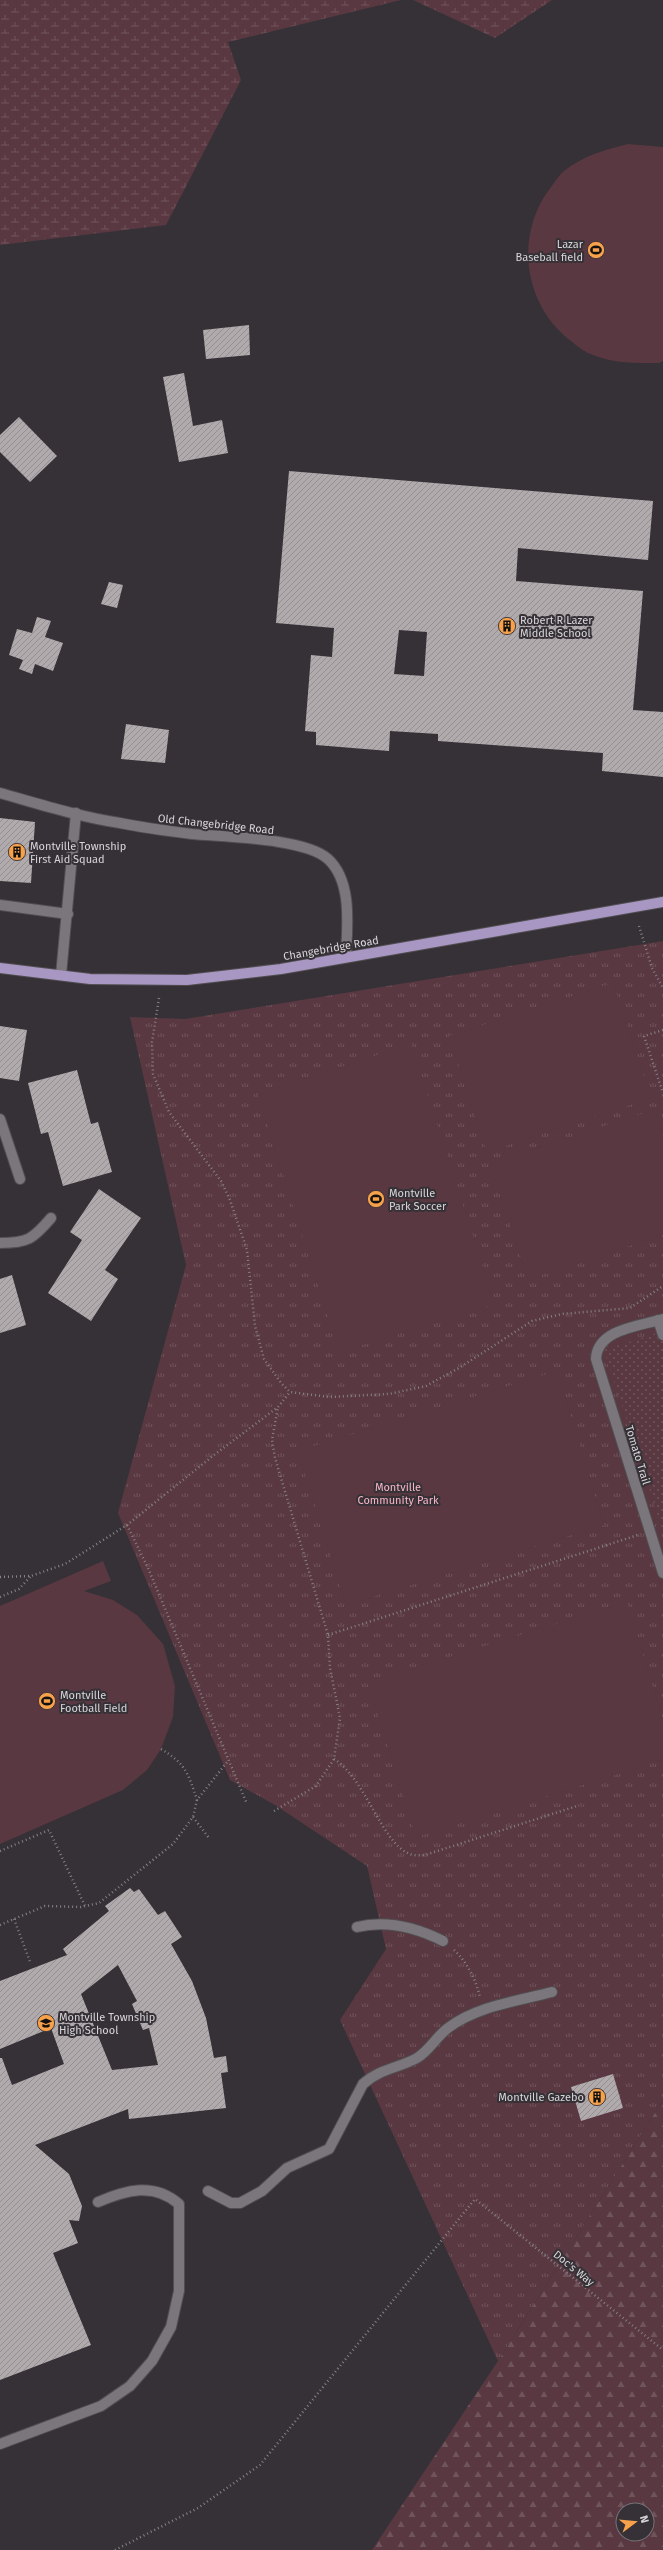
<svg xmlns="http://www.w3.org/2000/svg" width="663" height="2550" viewBox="0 0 663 2550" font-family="'Fira Sans',sans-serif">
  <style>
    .grass { fill: url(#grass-tufts) }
    .forest { fill: url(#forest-firs); fill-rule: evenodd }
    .wetland { fill: url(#wetland-marsh) }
    .garden { fill: url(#garden-dots) }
    .pitch { fill: #593841 }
    .building { fill: url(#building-hatch); fill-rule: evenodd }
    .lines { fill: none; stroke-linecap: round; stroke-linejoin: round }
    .minor-casing { stroke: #514e51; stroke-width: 12 }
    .major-casing { stroke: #514e51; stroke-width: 12 }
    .path { stroke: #858286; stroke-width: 2.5; stroke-dasharray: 1 3; stroke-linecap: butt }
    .minor { stroke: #7a767b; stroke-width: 10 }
    .major { stroke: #a896c3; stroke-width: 10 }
    .labels { text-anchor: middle; stroke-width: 4; stroke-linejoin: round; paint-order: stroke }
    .poi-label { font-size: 11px; fill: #d7d5d8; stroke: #353136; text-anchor: start }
    .street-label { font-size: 11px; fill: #d7d5d8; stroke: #353136 }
    .park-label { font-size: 11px; fill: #f8b5c6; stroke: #353136 }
  </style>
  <defs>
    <pattern id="grass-tufts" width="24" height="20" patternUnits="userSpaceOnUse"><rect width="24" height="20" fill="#593841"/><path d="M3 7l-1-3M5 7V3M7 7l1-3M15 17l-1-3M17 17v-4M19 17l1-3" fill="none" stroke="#70545c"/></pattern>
    <pattern id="forest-firs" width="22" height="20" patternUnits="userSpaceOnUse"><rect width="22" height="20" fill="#593841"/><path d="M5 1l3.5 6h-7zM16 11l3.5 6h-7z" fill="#70545c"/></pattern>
    <pattern id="wetland-marsh" width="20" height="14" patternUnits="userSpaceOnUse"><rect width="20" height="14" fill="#593841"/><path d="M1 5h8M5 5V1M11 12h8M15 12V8" fill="none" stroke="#70545c"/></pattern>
    <pattern id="garden-dots" width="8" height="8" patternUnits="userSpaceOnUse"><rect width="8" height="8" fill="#593841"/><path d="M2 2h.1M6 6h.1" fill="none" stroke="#70545c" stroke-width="1.8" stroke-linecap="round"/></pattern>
    <pattern id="building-hatch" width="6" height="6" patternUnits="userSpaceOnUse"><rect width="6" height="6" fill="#b0aaad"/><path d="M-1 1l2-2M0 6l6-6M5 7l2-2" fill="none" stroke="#949092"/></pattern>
  </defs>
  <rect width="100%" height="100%" fill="#353136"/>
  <polygon class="grass" points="663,941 663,2100 498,2361 340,2020 386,1949 367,1866 275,1805 230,1780 118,1513 186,1265 130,1017 185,1019"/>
  <path class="forest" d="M663,2100V2550H372L498,2361ZM623,2510H647V2534H623Z"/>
  <g class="wetland">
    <polygon points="0,0 401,0 228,42 241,80 166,225 0,245"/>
    <polygon points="413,0 552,0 495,38"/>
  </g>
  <polygon class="garden" points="663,1331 663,1531 604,1350"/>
  <g class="pitch">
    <path d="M628,144L663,147V361L659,363C633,363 613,364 588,353C582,350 576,345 571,341C523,305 514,234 551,187C555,182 559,175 564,171C584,155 605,150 628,144Z"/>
    <polygon points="613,983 651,1098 487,1152 449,1036"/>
    <polygon points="411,1044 495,1304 339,1352 258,1094"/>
    <polygon points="654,1110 663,1136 663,1235 528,1279 490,1163"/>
    <polygon points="557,1371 604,1525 346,1605 298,1451"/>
    <polygon points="103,1561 111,1581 84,1591 113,1600 137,1615 163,1644 175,1686 173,1717 161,1749 147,1770 123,1790 0,1844 0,1606"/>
    <polygon points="627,1602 663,1720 663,1760 416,1837 368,1682"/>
  </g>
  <g class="building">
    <polygon points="249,325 250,355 206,359 203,330"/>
    <polygon points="184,373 193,426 222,420 228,453 179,462 163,377"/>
    <polygon points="19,417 57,456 30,482 0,452 0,435"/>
    <path d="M289,471L653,501L648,560L518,548L516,581L643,591L633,710L663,712V777L602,771L603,753L438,741V734L390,731L389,751L316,745V732L305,731L311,655L332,657L334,628L276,623ZM399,630L427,632L424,676L394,674Z"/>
    <polygon points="109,582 123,585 117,608 101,604"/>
    <polygon points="37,617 51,621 45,637 63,643 53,671 35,664 32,674 19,669 23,660 9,655 17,629 32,633"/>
    <polygon points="126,724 169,730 165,763 121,759"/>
    <polygon points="0,818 35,822 31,883 0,881"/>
    <polygon points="0,1026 27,1030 19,1081 0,1078"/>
    <polygon points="77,1070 91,1124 98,1122 112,1172 63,1186 48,1132 41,1134 28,1083"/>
    <polygon points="99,1189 141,1218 105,1270 118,1279 91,1321 48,1293 82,1240 70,1232"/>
    <polygon points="12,1275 26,1325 0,1333 0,1279"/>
    <path d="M130,1888L134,1892L139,1889L158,1915L165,1911L182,1937L171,1944L192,1981L206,2018L214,2058L226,2056L228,2072L221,2073L226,2108L129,2119L128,2109L35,2145L69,2174L82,2206L79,2221L69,2220L78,2243L53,2253L91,2345L0,2380V2058H2L12,2085L64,2064L51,2028L0,2049V1981L67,1955L63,1949L109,1911L105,1906ZM118,1965L137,2001L132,2004L143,2030L149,2028L158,2065L112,2070L81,1994Z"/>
    <polygon points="613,2074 623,2108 581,2121 571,2087"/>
  </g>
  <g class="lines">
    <defs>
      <g id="minor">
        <path d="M0,793C39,804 80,817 120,823C144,828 168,831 192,834C224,837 305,838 328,859C353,882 347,927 346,957"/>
        <polyline points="0,905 68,914"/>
        <polyline points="61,975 76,813"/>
        <polyline points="0,1119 20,1179"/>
        <path d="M0,1243C28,1243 33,1239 51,1218"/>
        <path d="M663,1319C640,1326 597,1329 596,1359L663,1573"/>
        <polyline points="658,1320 663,1335"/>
        <path d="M357,1927C386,1920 417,1928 443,1941"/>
        <path d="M208,2191L231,2203H240L262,2191L287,2168L329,2149L363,2084C379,2069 399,2068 417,2058C429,2051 437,2036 448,2028C477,2006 518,2001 552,1992"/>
        <path d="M0,2444L101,2406L130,2386L152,2361L171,2327L179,2291V2204C154,2182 126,2190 98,2202"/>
      </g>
      <polyline id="major" points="0,968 90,979 187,980 281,969 663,902"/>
    </defs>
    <use href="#minor" class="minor-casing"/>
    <use href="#major" class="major-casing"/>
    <g class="path">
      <polyline points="639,926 652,968 663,988"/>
      <polyline points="159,998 152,1042 153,1074 169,1112 221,1181 230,1200 247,1250 255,1326 264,1359 281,1383 290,1392 329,1397 389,1394 426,1386 459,1368 532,1321 562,1314 630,1308 663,1286"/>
      <polyline points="663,1030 644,1036 663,1093"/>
      <polyline points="127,1525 148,1568 247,1804"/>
      <polyline points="0,1577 31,1576 65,1564 127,1525 214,1455 278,1407 290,1392"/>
      <polyline points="0,1597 19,1589 31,1576"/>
      <polyline points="328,1635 638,1535"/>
      <path d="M161,1749C186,1764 188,1773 197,1800"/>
      <path d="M334,1759C366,1779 382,1844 410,1854C414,1856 421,1855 425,1855L577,1806"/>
      <polyline points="274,1811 316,1786 334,1759 340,1718 330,1668 328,1635 275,1458 272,1440 278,1407"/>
      <polyline points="193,1817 209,1838"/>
      <polyline points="0,1851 49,1830 85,1906"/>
      <polyline points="14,1919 30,1962"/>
      <polyline points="0,1925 45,1906 81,1907 99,1903 173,1844 193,1817 197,1800 228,1761"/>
      <path d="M454,1950C467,1962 476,1980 480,1997"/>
      <polyline points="115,2550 198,2508 260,2465 475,2199 663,2350"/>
    </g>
    <use href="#minor" class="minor"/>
    <use href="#major" class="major"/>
  </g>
  <defs>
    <symbol id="stadium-disc" viewBox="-11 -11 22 22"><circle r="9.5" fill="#f8a14b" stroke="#353136"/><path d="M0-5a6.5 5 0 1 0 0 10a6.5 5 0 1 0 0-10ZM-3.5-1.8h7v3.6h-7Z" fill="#111"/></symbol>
    <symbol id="building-disc" viewBox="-11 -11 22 22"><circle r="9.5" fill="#f8a14b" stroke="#353136"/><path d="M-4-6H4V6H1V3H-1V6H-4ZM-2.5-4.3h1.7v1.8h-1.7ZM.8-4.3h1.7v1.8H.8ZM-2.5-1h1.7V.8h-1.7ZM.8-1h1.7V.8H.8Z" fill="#111"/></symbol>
    <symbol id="school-disc" viewBox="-11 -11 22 22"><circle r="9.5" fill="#f8a14b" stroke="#353136"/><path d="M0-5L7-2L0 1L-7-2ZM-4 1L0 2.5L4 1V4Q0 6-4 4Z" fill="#111"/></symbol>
  </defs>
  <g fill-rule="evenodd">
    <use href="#stadium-disc" x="586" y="240" width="20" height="20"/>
    <use href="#building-disc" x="497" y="616" width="20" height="20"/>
    <use href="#building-disc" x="7" y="842" width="20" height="20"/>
    <use href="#stadium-disc" x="366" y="1189" width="20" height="20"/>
    <use href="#stadium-disc" x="37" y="1691" width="20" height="20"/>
    <use href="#school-disc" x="36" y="2013" width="20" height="20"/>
    <use href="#building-disc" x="587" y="2087" width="20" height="20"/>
  </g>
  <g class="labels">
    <g class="poi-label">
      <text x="583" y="248" text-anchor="end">Lazar<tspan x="583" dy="13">Baseball field</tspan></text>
      <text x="520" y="624">Robert R Lazer<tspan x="520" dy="13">Middle School</tspan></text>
      <text x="30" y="850">Montville Township<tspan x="30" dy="13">First Aid Squad</tspan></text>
      <text x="389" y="1197">Montville<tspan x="389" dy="13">Park Soccer</tspan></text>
      <text x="60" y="1699">Montville<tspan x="60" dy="13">Football Field</tspan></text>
      <text x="59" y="2021">Montville Township<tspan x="59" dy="13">High School</tspan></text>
      <text x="584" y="2101" text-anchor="end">Montville Gazebo</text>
    </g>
    <g class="street-label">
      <text transform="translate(216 824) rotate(6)" y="4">Old Changebridge Road</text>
      <text transform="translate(331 948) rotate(-10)" y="4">Changebridge Road</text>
      <text transform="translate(638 1455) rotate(73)" y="4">Tomato Trail</text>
      <text transform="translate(574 2268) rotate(39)" y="4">Doc's Way</text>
    </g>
    <g class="park-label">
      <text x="398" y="1491">Montville<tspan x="398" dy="13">Community Park</tspan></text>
    </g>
  </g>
  <g transform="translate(635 2522) rotate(74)"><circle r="19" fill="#353136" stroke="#767377"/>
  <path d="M0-3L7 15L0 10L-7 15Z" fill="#f8a14b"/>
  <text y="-6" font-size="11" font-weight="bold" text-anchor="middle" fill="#d7d5d8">N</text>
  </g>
</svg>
